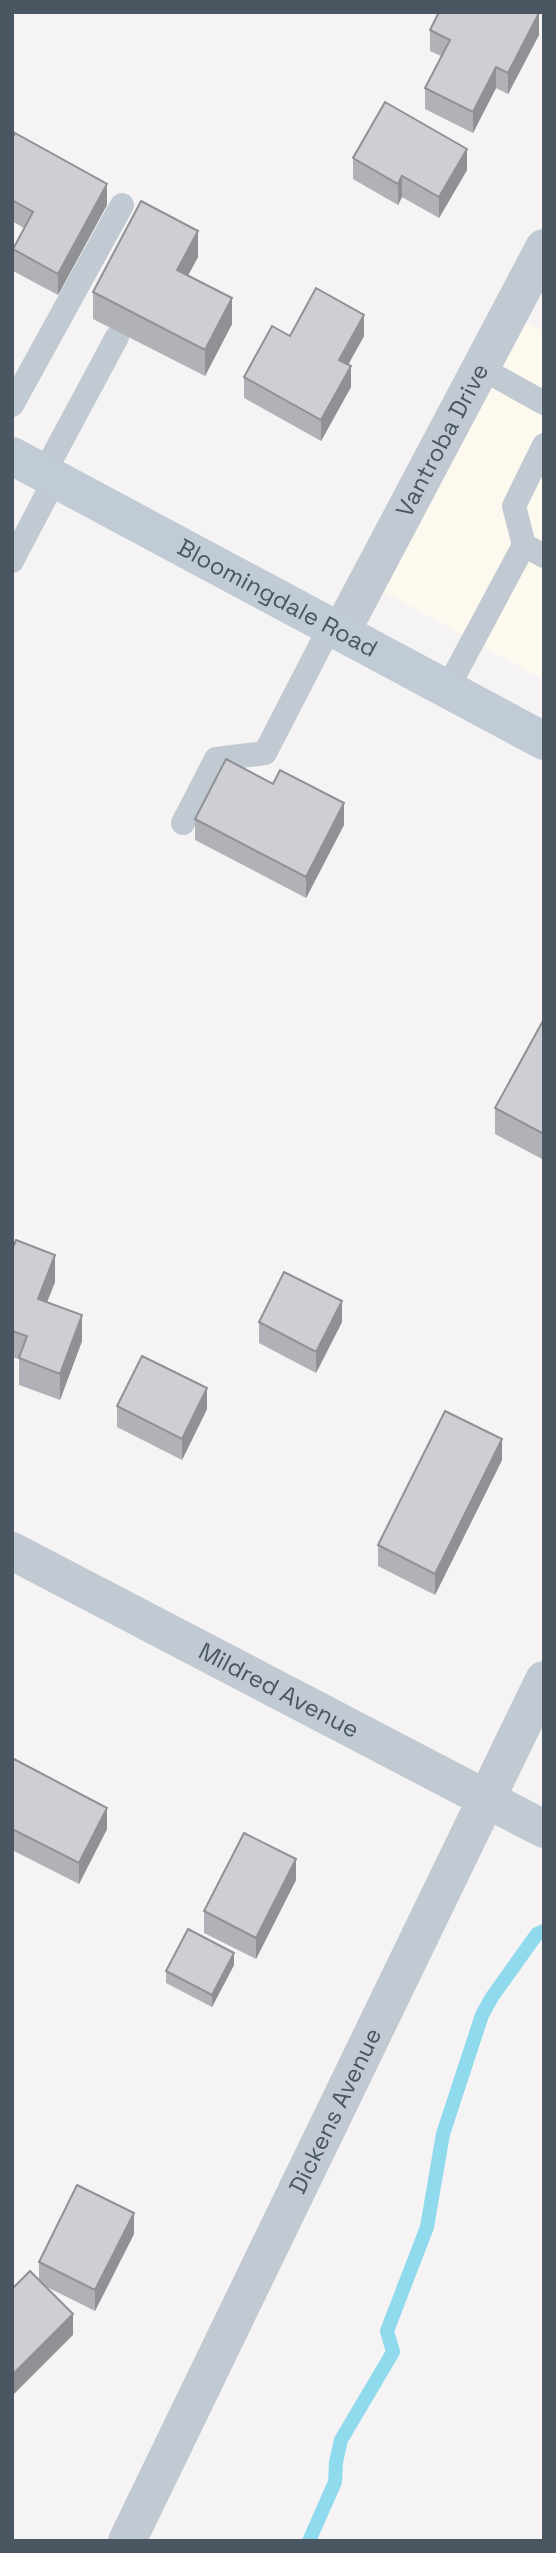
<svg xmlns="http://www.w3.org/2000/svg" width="556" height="2553" viewBox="0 0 556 2553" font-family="'Space Grotesk',sans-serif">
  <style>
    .commercial { fill: #fdf9ef }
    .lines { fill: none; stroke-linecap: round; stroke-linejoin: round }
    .stream { stroke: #90daee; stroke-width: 14 }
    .lane { stroke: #c1cad2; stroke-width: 24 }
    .street { stroke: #c1cad2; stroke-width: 38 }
    .secondary { stroke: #c1cbd6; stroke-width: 38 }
    .wall { fill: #b0b2b7 }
    .shaded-wall { fill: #909195 }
    .building { fill: #cdcfd5; stroke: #909195; stroke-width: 2 }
    .labels { text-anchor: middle; stroke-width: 7; stroke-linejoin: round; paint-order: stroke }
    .street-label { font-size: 24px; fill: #4a5661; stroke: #fff }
  </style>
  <rect width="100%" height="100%" fill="#f5f3f3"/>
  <polygon class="commercial" points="508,312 544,332 544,680 359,578"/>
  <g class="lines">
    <polyline class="stream" points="309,2541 335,2482 336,2462 341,2440 393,2352 387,2331 427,2227 443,2134 482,2015 492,1997 537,1934 544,1931"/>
    <g class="lane">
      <polyline points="481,368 544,403"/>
      <polyline points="12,405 122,205"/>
      <polyline points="44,473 117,337"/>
      <polyline points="524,545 514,506 544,445"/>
      <polyline points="12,561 55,479"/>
      <polyline points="447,689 524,545 544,556"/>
      <polyline points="183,823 216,759 265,753 330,627"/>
    </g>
    <g class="street">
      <path id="s1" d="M341,632L544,248"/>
      <path id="s2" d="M12,1551L544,1829"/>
      <path id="s3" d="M127,2541L544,1680"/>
    </g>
    <path class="secondary" id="s4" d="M12,456L544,741"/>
  </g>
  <g class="wall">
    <polygon points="430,30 539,35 508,94 496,88 473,133 425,109 425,88 441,56 430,51"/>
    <polygon points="12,139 107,205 58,295 13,271 13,249 24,228 12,221"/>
    <polygon points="353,158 467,170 439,218 402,197 398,205 353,179"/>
    <polygon points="198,257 188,275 232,324 205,376 93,319 93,292"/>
    <polygon points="290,336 364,336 348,365 351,387 321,441 244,398 244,377"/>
    <polygon points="273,784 344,825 306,898 195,840 195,819"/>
    <polygon points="544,1019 544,1160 495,1134 495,1108"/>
    <polygon points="12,1250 55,1282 47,1302 82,1341 60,1400 19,1385 19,1359 12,1357"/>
    <polygon points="259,1322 342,1322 316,1373 259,1343"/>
    <polygon points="117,1406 207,1409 182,1460 117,1427"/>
    <polygon points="502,1460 435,1595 378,1566 378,1545"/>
    <polygon points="12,1758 107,1829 79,1884 12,1850"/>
    <polygon points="296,1880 256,1959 204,1933 204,1911"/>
    <polygon points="234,1965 212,2007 166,1983 166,1971"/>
    <polygon points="134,2234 95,2311 45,2286 73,2335 39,2280 39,2262"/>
  </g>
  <g class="shaded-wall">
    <polygon points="539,13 539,35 508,94 508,73"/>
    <polygon points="496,67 496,88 473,133 473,112"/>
    <polygon points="467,149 467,170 439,218 439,197"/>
    <polygon points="402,176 402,197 398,205 398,184"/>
    <polygon points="107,184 107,205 58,295 58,274"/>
    <polygon points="198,231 198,257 177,296 177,270"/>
    <polygon points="232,298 232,324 205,376 205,350"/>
    <polygon points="364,315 364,336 339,381 339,360"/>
    <polygon points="351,366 351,387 321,441 321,420"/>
    <polygon points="344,803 344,825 306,898 306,877"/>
    <polygon points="55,1255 55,1282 38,1325 38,1299"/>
    <polygon points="342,1301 342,1322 316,1373 316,1352"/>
    <polygon points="82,1315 82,1341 60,1400 60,1374"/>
    <polygon points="207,1388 207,1409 182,1460 182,1439"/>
    <polygon points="502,1439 502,1460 435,1595 435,1574"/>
    <polygon points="107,1808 107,1829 79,1884 79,1863"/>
    <polygon points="296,1859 296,1880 256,1959 256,1938"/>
    <polygon points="234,1953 234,1965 212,2007 212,1995"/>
    <polygon points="134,2213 134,2234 95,2311 95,2290"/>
    <polygon points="73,2314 73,2335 12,2396 12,2375"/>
  </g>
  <g class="building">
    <polygon points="439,12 537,12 539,13 508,73 496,67 473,112 425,88 450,40 430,30"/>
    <polygon points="385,102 467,149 439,197 402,176 398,184 353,158"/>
    <polygon points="15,133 107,184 58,274 13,249 33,212 12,200 12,139"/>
    <polygon points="141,201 198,231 177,270 232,298 205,350 93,292"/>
    <polygon points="316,288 364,315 339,360 351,366 321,420 244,377 272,326 290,336"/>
    <polygon points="226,759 273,784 280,770 344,803 306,877 195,819"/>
    <polygon points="544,1019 544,1134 495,1108"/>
    <polygon points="16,1240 55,1255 38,1299 82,1315 60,1374 19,1358 27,1336 12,1331 12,1250"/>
    <polygon points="284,1272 342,1301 316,1352 259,1322"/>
    <polygon points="142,1356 207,1388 182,1439 117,1406"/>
    <polygon points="445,1411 502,1439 435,1574 378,1545"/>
    <polygon points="12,1758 107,1808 79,1863 12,1829"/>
    <polygon points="244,1833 296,1859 256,1938 204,1911"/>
    <polygon points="188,1929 234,1953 212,1995 166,1971"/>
    <polygon points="77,2185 134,2213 95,2290 39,2262"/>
    <polygon points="30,2271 73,2314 12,2375 12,2289"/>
  </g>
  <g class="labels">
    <g class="street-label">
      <text dy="8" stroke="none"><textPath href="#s1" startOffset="217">Vantroba Drive</textPath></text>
      <text dy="8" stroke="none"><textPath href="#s4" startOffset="301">Bloomingdale Road</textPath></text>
      <text dy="8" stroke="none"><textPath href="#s2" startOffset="301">Mildred Avenue</textPath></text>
      <text dy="8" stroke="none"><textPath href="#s3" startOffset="478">Dickens Avenue</textPath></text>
    </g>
  </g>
  <rect width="556" height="2553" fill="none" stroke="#4a5661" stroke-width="28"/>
</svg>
